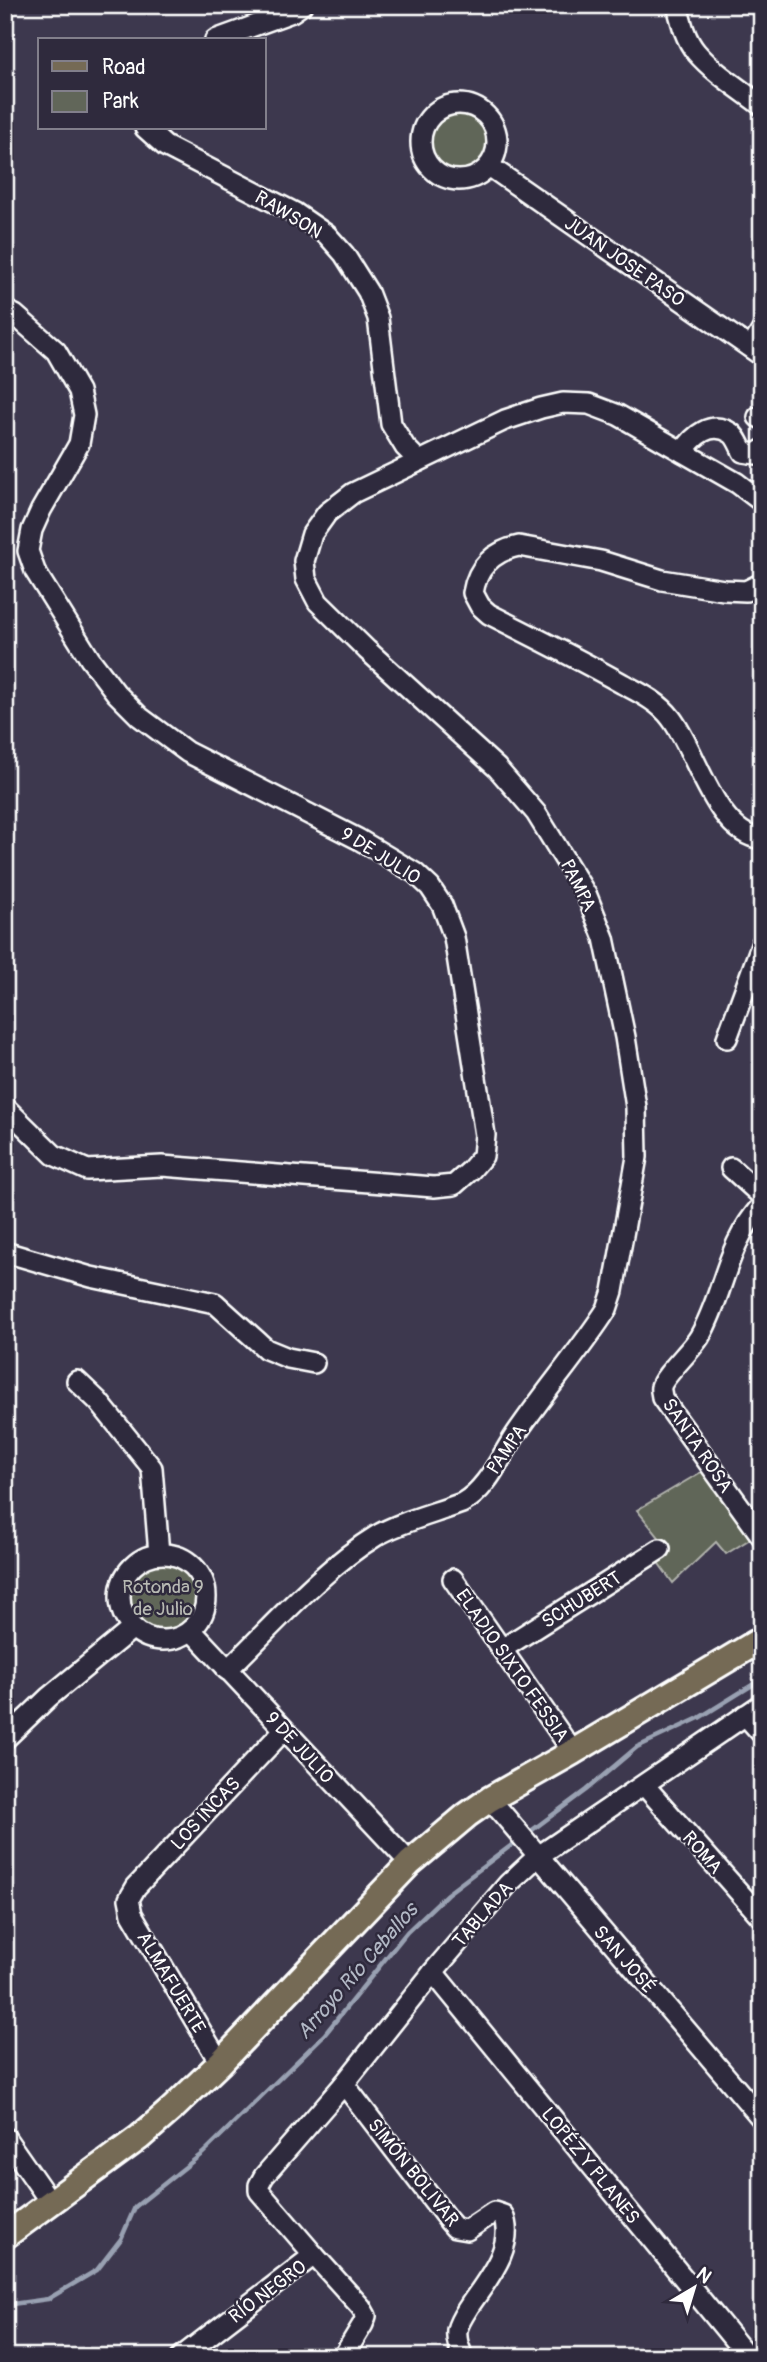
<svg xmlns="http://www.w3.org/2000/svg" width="767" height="2362" viewBox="0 0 767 2362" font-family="Pangolin,sans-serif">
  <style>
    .green { fill: #616659; stroke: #b0b2ac; stroke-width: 2 }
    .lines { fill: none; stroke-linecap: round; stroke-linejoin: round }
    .stream { stroke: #99a1b2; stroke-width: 4.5 }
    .minor-casing { stroke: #fff; stroke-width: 24 }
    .major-casing { stroke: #fff; stroke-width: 30 }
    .minor { stroke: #2f2a3d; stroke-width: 19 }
    .major { stroke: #756a55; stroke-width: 24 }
    .labels { text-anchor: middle; stroke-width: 5; stroke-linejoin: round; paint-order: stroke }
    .street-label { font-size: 19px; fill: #fff; stroke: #2f2a3d }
    .park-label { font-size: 19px; fill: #b8bab4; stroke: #2f2a3d }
    .water-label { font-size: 21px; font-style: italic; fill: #b2b8c5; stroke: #2f2a3d }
  </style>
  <rect width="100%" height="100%" fill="#3d384e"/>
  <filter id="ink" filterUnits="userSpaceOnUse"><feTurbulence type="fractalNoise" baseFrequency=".0143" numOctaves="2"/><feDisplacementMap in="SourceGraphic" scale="14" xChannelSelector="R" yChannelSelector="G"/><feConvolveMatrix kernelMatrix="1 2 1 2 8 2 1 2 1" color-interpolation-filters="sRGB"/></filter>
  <g filter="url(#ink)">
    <g class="green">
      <circle cx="460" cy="143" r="29"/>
      <polygon points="708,1468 758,1534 726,1554 716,1542 673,1583 657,1561 670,1551 637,1510"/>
      <circle cx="163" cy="1597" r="43"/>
    </g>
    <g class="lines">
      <g class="stream">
        <polyline points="527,1834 586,1790 637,1747 699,1718 762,1679"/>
        <polyline points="5,2305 48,2299 97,2270 121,2239 135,2207 203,2153 325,2034 407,1932 447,1894 517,1841"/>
      </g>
      <defs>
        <g id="minor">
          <path d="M677,5C681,21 685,39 696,52C714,73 740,89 762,106"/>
          <polyline points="215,40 292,12 302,5"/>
          <circle cx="459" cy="142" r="38"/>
          <polyline points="145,128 165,146 295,213 327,235 344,254 368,292 378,318 391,424 405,447 419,461"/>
          <polyline points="489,166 762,356"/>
          <polyline points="5,310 15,315 56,351 79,391 84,415 79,444 41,510 32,530 28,551 35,571 90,659 116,693 140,717 187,752 358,839 415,873 430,887 442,905 454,937 485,1135 483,1156 471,1170 454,1185 434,1187 162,1166 87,1170 54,1155 5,1107"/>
          <polyline points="751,348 762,330"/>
          <polyline points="758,417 762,419"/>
          <path d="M683,452C693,436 711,420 731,433C736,436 740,446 743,452L756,454L762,450"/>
          <path d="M762,583L746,591L724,590L662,580L601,561L519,546C494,551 477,567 473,593L480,606L489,614C534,637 579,659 623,684C640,693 659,702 671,718C697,751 715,834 762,839"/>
          <polyline points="727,1038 762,943"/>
          <polyline points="731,1168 762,1196"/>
          <path d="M762,1205C725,1246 725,1292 700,1336C693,1349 663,1376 661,1387C660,1390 662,1394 662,1398L762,1537"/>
          <polyline points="5,1252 91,1277 215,1303 266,1349 288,1358 314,1363"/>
          <polyline points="77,1381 98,1401 152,1468 159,1554"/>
          <circle cx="163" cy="1597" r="43"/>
          <polyline points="453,1579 573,1752"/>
          <polyline points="191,1630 410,1863"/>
          <polyline points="502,1649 660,1549"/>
          <path d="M227,1670C273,1626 322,1569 376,1536C399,1522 436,1513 462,1503C488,1489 501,1455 518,1431C546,1390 580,1351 607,1309L613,1291L637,1157L636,1107L625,1037L604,938L587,896L536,813L497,768L367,650L318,602L306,579L304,561L312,534L327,513L353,493L505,420L541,408L563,403L589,404L618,415L737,483L762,502"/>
          <polyline points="745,1715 762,1734"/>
          <polyline points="5,1739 49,1697 133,1628"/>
          <polyline points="644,1785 762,1918"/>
          <polyline points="490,1799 762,2119"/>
          <polyline points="433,1972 748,2357"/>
          <polyline points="220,2063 132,1914 129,1899 136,1887 284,1730"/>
          <path d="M344,2084L448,2220L455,2228L467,2230L494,2212L503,2215C516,2246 487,2280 470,2305C465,2313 459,2321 457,2330C456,2340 459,2347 463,2357"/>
          <polyline points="5,2137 51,2203"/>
          <polyline points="314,2255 361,2307 366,2316 363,2324 343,2357"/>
          <polyline points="181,2357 314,2255 259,2191 259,2185 264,2176 344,2084 433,1972 508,1884 537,1857 762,1704"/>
        </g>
        <polyline id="major" points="5,2236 140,2137 172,2109 220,2063 410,1863 467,1815 490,1799 573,1752 762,1639"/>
      </defs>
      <use href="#minor" class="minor-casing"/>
      <use href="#major" class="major-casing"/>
      <use href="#minor" class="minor"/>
      <use href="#major" class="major"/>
    </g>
  </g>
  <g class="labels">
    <g class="street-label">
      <text transform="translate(289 214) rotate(31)" y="7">RAWSON</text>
      <text transform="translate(625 261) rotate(35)" y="7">JUAN JOSE PASO</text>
      <text transform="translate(381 855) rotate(32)" y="7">9 DE JULIO</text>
      <text transform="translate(579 885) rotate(63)" y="7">PAMPA</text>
      <text transform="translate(698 1445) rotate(56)" y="7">SANTA ROSA</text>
      <text transform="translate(506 1449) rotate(-56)" y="7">PAMPA</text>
      <text transform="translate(581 1599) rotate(-32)" y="7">SCHUBERT</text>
      <text transform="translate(513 1665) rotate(55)" y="7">ELADIO SIXTO FESSIA</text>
      <text transform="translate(300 1747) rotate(47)" y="7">9 DE JULIO</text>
      <text transform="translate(205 1813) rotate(-47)" y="7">LOS INCAS</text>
      <text transform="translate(703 1852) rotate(49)" y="7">ROMA</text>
      <text transform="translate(482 1914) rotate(-49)" y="7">TABLADA</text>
      <text transform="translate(625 1959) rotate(49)" y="7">SAN JOSÉ</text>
      <text transform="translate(172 1982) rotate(59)" y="7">ALMAFUERTE</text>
      <text transform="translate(591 2165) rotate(51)" y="7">LOPÉZ Y PLANES</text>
      <text transform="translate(414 2172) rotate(51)" y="7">SIMÓN BOLIVAR</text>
      <text transform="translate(267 2291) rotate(-37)" y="7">RÍO NEGRO</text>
    </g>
    <g class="park-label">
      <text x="163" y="1593">Rotonda 9<tspan x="163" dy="22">de Julio</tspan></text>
    </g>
    <g class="water-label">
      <text transform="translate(357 1971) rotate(-49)" y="7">Arroyo Río Ceballos</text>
    </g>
  </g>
  <rect width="767" height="2362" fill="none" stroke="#2f2a3d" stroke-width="28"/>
  <rect x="14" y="14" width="739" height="2334" fill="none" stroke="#fff" stroke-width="2.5" filter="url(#ink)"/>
  <rect x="38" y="38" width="228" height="91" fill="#2f2a3d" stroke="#827f8b" stroke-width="2"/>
  <rect x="52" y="61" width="35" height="10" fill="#756a55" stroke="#827f8b" stroke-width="2"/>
  <text x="102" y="74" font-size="21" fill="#ffffff">Road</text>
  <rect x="52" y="91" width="35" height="21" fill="#616659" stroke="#827f8b" stroke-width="2"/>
  <text x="102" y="108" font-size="21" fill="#ffffff">Park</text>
  <g transform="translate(694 2288) rotate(38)" stroke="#2f2a3d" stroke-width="5" paint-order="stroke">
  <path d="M0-5L12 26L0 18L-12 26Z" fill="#ffffff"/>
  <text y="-10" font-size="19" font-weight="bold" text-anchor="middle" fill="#ffffff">N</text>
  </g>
</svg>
